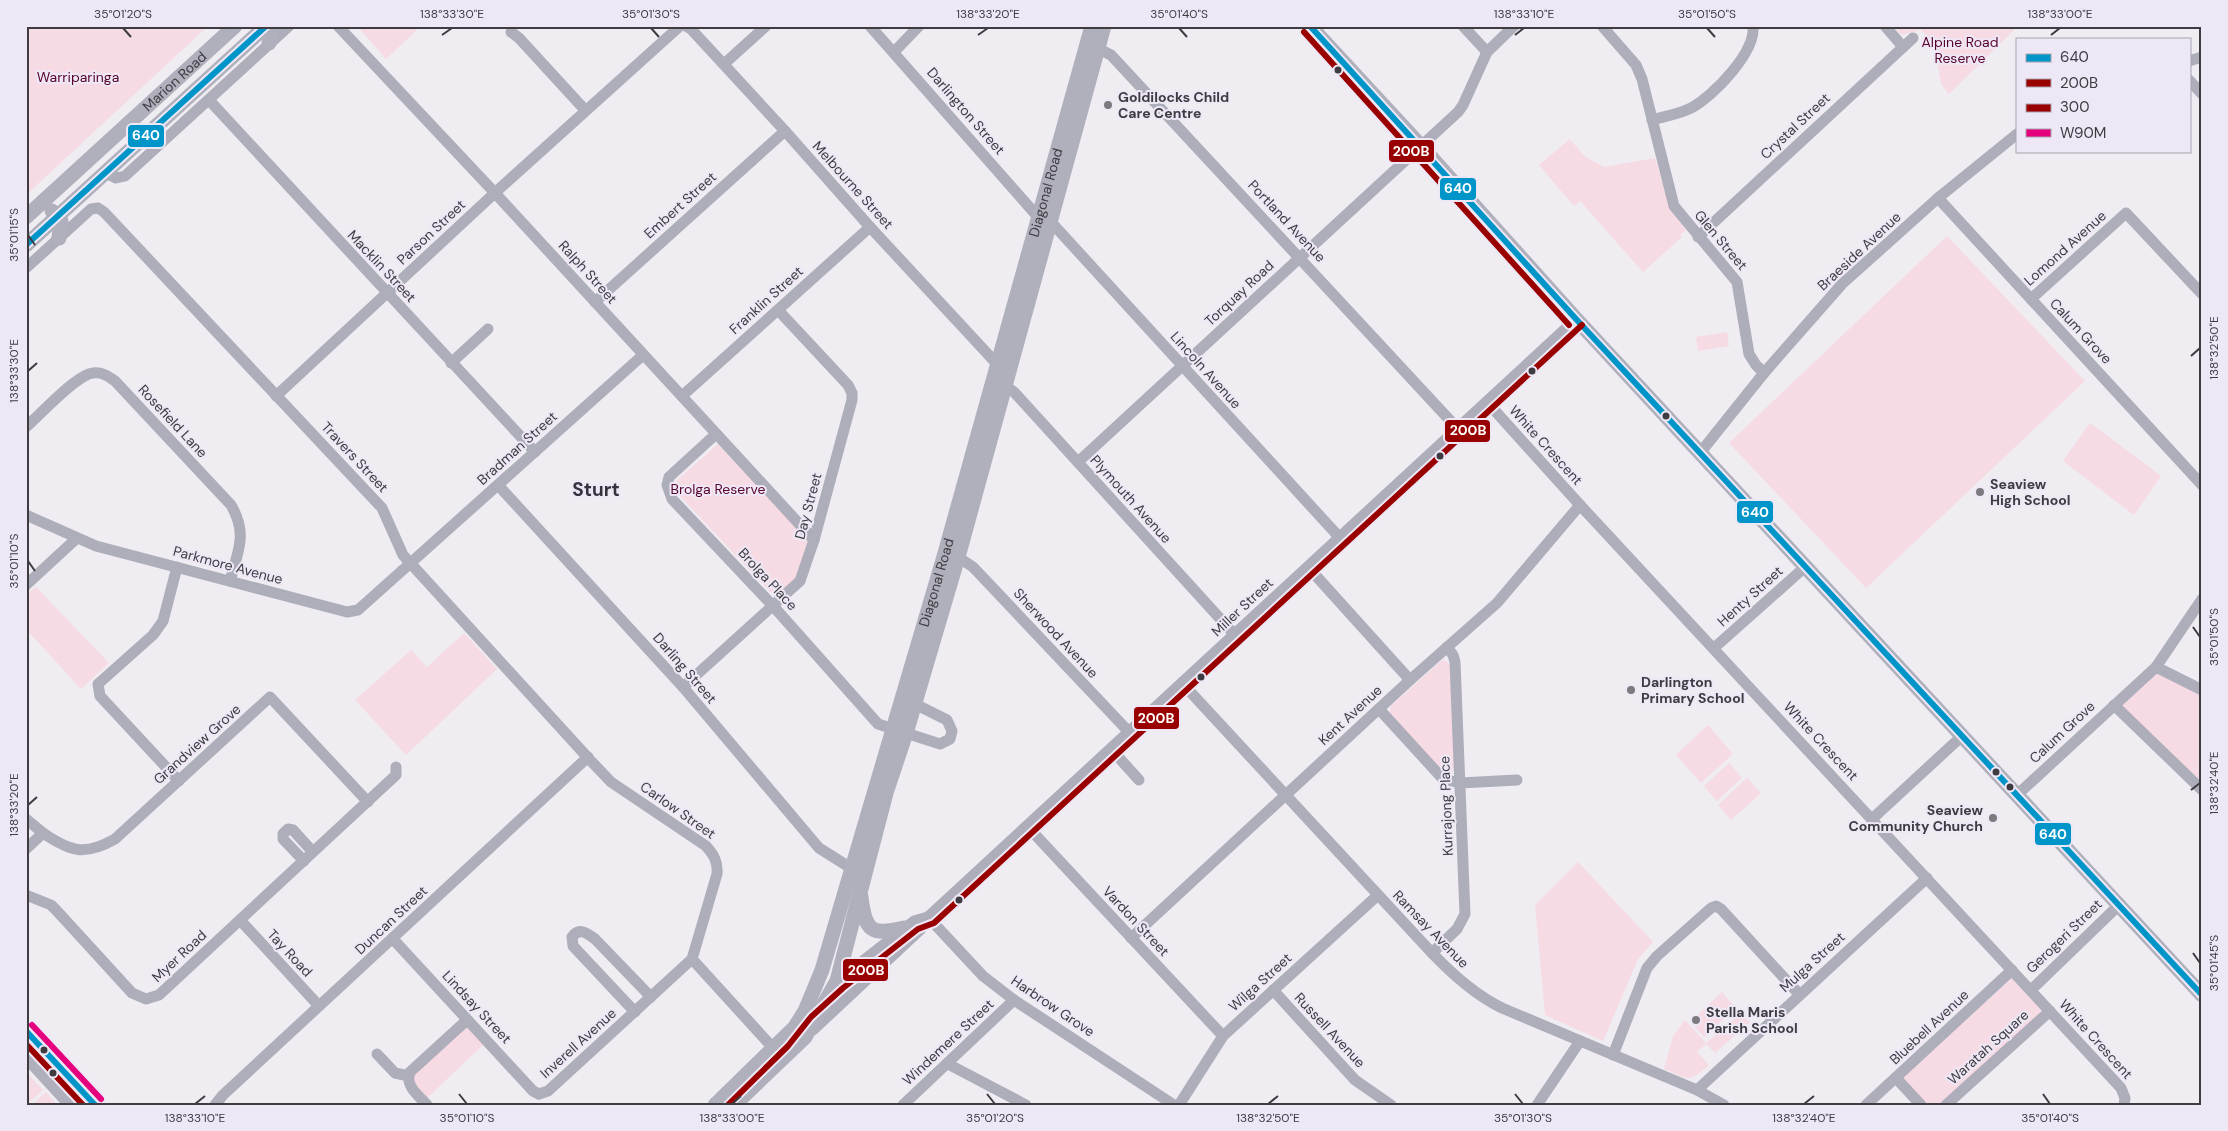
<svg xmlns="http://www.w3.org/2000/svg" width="2228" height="1131" viewBox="0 0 2228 1131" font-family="'DM Sans',sans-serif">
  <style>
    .green { fill: #f7dbe4 }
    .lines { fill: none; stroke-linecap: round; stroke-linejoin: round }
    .minor { stroke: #adaeba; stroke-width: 11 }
    .major { stroke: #b0b0bc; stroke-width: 15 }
    .bus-1-casing { stroke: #eee8f6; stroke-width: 10 }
    .bus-2-casing { stroke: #eee8f6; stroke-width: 10 }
    .bus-3-casing { stroke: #eee8f6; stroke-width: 10 }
    .bus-4-casing { stroke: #eee8f6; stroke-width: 10 }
    .bus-1 { stroke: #0095c8; stroke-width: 6 }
    .bus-2 { stroke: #900; stroke-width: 6 }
    .bus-3 { stroke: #900; stroke-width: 6 }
    .bus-4 { stroke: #e5007d; stroke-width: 6 }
    .ticks { fill: none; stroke: #3e3b41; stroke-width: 2 }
    .bus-dot { fill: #3e3b41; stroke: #eee8f6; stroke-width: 2 }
    .poi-dot { fill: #7c797f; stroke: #eee8f6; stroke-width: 2 }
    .labels { text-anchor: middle; stroke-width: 4; stroke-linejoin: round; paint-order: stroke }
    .park-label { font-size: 14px; fill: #58042a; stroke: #eee8f6 }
    .street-label { font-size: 14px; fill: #3e3b41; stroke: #eee8f6 }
    .poi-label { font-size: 14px; font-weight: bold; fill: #3e3b41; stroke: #eee8f6; text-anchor: start }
    .district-label { font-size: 19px; font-weight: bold; fill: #37323c; stroke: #eee8f6 }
    .line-badge { stroke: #eee8f6; stroke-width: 2 }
    .badge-label { font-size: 14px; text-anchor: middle; font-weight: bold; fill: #fff }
    .neatline { fill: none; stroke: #3e3b41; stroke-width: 2 }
    .ticks-label { font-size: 12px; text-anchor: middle; fill: #3e3b41 }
  </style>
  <rect width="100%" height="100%" fill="#efecf2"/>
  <g class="green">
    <polygon points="26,26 208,26 26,195"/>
    <polygon points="357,26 421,26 386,59"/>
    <polygon points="1893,26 2018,26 1949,94 1941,84 1934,43 1921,30 1901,35"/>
    <polygon points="1570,139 1584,156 1604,167 1655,158 1671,210 1686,230 1680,235 1682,237 1643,272 1580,201 1574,206 1539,165"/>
    <polygon points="1947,236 2085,381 1866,588 1729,443"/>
    <polygon points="1727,332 1729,346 1698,351 1696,337"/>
    <polygon points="2090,423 2161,476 2134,515 2063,461"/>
    <polygon points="718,444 807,539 807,544 797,577 780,593 770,592 676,492 676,481"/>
    <polygon points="36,587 109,663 81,689 26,629 26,595"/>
    <polygon points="464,633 497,669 406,755 355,700 411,650 427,667"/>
    <polygon points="1445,660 1450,665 1454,768 1448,774 1445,773 1390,716 1390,707 1441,661"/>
    <polygon points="2156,670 2202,693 2202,787 2117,705"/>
    <polygon points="1708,725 1733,754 1701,783 1676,755"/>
    <polygon points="1729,763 1742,778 1717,801 1704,786"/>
    <polygon points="1747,778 1761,793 1731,820 1718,805"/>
    <polygon points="1578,862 1653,942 1638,959 1603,1041 1545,1015 1535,905"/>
    <polygon points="2012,978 2043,1012 1941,1105 1925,1105 1901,1079"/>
    <polygon points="1722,992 1736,1008 1704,1037 1690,1022"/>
    <path d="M1741,1013L1750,1022L1715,1053L1706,1044L1697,1052L1709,1065C1688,1084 1688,1079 1664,1069L1673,1036L1685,1020L1706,1043Z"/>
    <polygon points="468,1022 486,1042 425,1100 413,1085 413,1072"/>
    <polygon points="26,1072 43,1090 26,1105"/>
    <polygon points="46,1092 57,1105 32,1105"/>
  </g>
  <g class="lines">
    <g class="minor">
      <polyline points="338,26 495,193 814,540"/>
      <polyline points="686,26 691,29 785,131 870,227 997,364"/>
      <polyline points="870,26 1038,217"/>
      <polyline points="1463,26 1487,52"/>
      <polyline points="1602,26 1636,65 1642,79 1674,206 1737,282 1749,354 1756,365 1764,373"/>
      <polyline points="1885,26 1903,47"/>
      <polyline points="511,32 519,38 585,110"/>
      <polyline points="1093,46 1111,55 1458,429"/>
      <polyline points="894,52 919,26"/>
      <polyline points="2189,61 2202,57"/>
      <polyline points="724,64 766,26"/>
      <polyline points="2189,80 2202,94"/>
      <polyline points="209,100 535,452"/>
      <path d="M1652,120C1665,116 1681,114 1693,107C1714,95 1756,52 1753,26"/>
      <polyline points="104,172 116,178 125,176 289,26"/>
      <polyline points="1938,198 2202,485"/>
      <polyline points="1051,222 1340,538"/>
      <polyline points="1698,237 1913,38"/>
      <path d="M26,268L91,209L98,208L104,212L382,508L403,555L590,760L611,782L706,846C714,855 718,862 717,874L692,959L774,1049"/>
      <polyline points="2031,299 2126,213 2202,294"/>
      <polyline points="595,302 785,131"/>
      <polyline points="451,363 488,329"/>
      <polyline points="1004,385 1014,392 1235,635"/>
      <polyline points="276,396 498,190 680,26"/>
      <polyline points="682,396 870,227"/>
      <polyline points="1487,402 1580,505 2121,1088 2125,1098 2124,1105"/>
      <path d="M26,427C40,415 77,374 93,373C102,372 108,376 115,381L231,505C248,534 238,551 230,581"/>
      <polyline points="716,434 669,477 667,485 672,499 774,607 878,724 940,744 950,739 952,731 947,720 915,704"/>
      <polyline points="1700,453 1764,373 1842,284 1938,198 2017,134"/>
      <polyline points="1078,462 1458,112 1463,105 1487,52 1514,26"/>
      <polyline points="498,485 683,687 819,848 846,865 852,867"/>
      <polyline points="26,515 96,546 347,612 358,610 643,355"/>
      <polyline points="958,557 973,567 1129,732"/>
      <polyline points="177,567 163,621 153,635 98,684 100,696 179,781"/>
      <polyline points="1308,567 1410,680"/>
      <polyline points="26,585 77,538"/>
      <polyline points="1714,648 1805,567"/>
      <polyline points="2156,667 2202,690"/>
      <path d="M1182,683L1432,953C1453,975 1475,995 1502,1008L1697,1090L1724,1105"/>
      <polyline points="683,687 800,581 814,540 852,400 852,393 848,385 778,310"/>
      <polyline points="2114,705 2202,790"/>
      <polyline points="1379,709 1443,779 1460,783 1517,780"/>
      <polyline points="1111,749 1139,780"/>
      <polyline points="2017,795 2156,667 2202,599"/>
      <polyline points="26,819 43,833"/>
      <polyline points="1872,819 1962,736"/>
      <polyline points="1027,826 1223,1036"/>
      <path d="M26,849L43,833C71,852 85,856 115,839L270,697L368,802"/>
      <polyline points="304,861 283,839 283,834 288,829 293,830 313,852"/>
      <polyline points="26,895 51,905 57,911 132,993 146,999 159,995 396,775 396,767"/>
      <polyline points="928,917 983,976 1014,1000 1174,1105"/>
      <polyline points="240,920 319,1006"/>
      <polyline points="1131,938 1410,680 1497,603 1580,505"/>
      <polyline points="393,939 533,1091 539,1094"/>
      <polyline points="1432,953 1457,929 1465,914 1455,662 1453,655 1447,647"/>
      <polyline points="837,981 914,921 928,917"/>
      <polyline points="1273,990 1355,1080 1391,1105"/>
      <polyline points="2031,990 2119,905"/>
      <path d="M635,1012L573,946L572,937C579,927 587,933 595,939L651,997"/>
      <polyline points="813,1030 921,929 928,917 1576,319"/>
      <polyline points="377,1054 395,1073 409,1076"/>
      <polyline points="1613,1055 1647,968 1657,956 1711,908 1716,906 1721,909 1799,994"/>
      <polyline points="948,1064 1026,1105"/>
      <polyline points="1896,1078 1921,1105"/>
      <polyline points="1697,1090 1927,878"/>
      <polyline points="539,1094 548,1091 692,959"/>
      <polyline points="215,1105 223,1095 588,757"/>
      <path d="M427,1105C419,1096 404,1085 410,1072L467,1020"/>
      <polyline points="903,1105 1014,1000"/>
      <polyline points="1179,1105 1223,1036 1378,895"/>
      <polyline points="1537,1105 1580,1041"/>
      <polyline points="1866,1105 2012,970"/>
      <polyline points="1946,1105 2050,1011"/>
    </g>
    <g class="major">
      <polyline points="1310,26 1421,146 1576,319 2202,995"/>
      <polyline points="269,43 273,26"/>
      <polyline points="52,211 61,221 59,238"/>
      <path id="s1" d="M26,217L235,26"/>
      <polyline points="26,245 266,26"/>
      <path d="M861,897C865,931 871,936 904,928"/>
      <polyline points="26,1031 95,1105"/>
      <polyline points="26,1055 72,1105"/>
      <path id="s2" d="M715,1105L795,1027L805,1011L822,970L945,553L1092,26"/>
      <polyline points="734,1105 805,1037 837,981 886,793 906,733 958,557 1104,26"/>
    </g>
    <defs>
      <g id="bus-1">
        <polyline points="1310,26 1576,319 2202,995"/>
        <polyline points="26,245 266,26"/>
        <polyline points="26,1031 95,1105"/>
      </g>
      <g id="bus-2">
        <polyline points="1304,32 1569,325"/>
        <polyline points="728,1105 788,1046 811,1017 843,988 918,929 934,923 1582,325"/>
      </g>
      <polyline id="bus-3" points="26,1044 83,1105"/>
      <polyline id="bus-4" points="32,1025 101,1099"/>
    </defs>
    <use href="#bus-1" class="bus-1-casing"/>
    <use href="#bus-2" class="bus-2-casing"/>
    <use href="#bus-3" class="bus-3-casing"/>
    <use href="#bus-4" class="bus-4-casing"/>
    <use href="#bus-1" class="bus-1"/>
    <use href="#bus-2" class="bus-2"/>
    <use href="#bus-3" class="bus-3"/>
    <use href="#bus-4" class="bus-4"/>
  </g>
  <path class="ticks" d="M123,28L131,37M651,28L659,37M1179,28L1187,37M1707,28L1715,37M442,35L452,28M978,35L988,28M1515,35L1524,28M2051,35L2060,28M28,235L35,245M2191,356L2200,348M28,371L37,363M28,561L35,571M2193,627L2200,637M2191,790L2200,783M28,805L37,797M2193,953L2200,963M459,1094L467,1104M987,1094L995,1104M1515,1094L1523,1104M2043,1094L2050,1104M195,1104L205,1096M732,1104L741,1096M1268,1104L1278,1096M1804,1104L1814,1096"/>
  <g class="bus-dot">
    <circle cx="1338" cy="70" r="4.5"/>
    <circle cx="1532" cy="371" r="4.5"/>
    <circle cx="1666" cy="416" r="4.5"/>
    <circle cx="1440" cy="456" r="4.5"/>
    <circle cx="1201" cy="677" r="4.5"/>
    <circle cx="1996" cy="772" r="4.5"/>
    <circle cx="2010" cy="787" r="4.5"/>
    <circle cx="959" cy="900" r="4.5"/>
    <circle cx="44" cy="1050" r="4.5"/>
    <circle cx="53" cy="1073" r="4.5"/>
  </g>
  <g class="poi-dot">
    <circle cx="1108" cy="105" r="5"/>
    <circle cx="1980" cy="492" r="5"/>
    <circle cx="1631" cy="690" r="5"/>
    <circle cx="1993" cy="818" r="5"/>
    <circle cx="1696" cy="1020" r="5"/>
  </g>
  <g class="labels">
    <g class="park-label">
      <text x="1960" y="47">Alpine Road<tspan x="1960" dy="16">Reserve</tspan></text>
      <text x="78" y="82">Warriparinga</text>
      <text x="718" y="494">Brolga Reserve</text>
    </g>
    <g class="street-label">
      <text dy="5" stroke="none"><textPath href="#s1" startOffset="201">Marion Road</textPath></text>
      <text transform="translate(966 111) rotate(49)" y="5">Darlington Street</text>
      <text transform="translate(1795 126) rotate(-43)" y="5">Crystal Street</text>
      <text transform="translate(853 185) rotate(48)" y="5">Melbourne Street</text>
      <text dy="5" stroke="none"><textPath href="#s2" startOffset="984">Diagonal Road</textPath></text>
      <text transform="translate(680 205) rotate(-42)" y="5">Embert Street</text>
      <text transform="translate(1287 221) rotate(47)" y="5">Portland Avenue</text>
      <text transform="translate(431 232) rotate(-43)" y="5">Parson Street</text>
      <text transform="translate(1721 240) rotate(50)" y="5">Glen Street</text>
      <text transform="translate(2065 248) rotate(-42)" y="5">Lomond Avenue</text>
      <text transform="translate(1859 251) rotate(-43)" y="5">Braeside Avenue</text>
      <text transform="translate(382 266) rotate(47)" y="5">Macklin Street</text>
      <text transform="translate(588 272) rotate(48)" y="5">Ralph Street</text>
      <text transform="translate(1239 293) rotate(-43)" y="5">Torquay Road</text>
      <text transform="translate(766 300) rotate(-42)" y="5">Franklin Street</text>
      <text transform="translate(2081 331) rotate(47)" y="5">Calum Grove</text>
      <text transform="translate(1206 370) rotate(48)" y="5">Lincoln Avenue</text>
      <text transform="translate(173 421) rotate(47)" y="5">Rosefield Lane</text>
      <text transform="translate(1546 445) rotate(48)" y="5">White Crescent</text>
      <text transform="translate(517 448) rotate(-42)" y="5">Bradman Street</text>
      <text transform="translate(355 457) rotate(47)" y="5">Travers Street</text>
      <text transform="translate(1131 499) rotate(48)" y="5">Plymouth Avenue</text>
      <text transform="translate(808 506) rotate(-75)" y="5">Day Street</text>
      <text transform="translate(228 565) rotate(15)" y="5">Parkmore Avenue</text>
      <text transform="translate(768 579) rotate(47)" y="5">Brolga Place</text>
      <text dy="5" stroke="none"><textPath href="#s2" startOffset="579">Diagonal Road</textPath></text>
      <text transform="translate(1750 596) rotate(-42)" y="5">Henty Street</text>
      <text transform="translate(1242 607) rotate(-43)" y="5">Miller Street</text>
      <text transform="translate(1056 633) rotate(47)" y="5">Sherwood Avenue</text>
      <text transform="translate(685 668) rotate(49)" y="5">Darling Street</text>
      <text transform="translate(1350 715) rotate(-43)" y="5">Kent Avenue</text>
      <text transform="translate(2062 732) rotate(-43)" y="5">Calum Grove</text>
      <text transform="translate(1821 741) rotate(47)" y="5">White Crescent</text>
      <text transform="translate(197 744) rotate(-42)" y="5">Grandview Grove</text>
      <text transform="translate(1446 806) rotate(-92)" y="5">Kurrajong Place</text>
      <text transform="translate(678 810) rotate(35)" y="5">Carlow Street</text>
      <text transform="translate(391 920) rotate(-43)" y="5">Duncan Street</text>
      <text transform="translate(1136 921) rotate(47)" y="5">Vardon Street</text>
      <text transform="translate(1431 929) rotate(46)" y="5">Ramsay Avenue</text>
      <text transform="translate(2064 936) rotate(-44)" y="5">Gerogeri Street</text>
      <text transform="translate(290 953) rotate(47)" y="5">Tay Road</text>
      <text transform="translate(179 956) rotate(-43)" y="5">Myer Road</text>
      <text transform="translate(1812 962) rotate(-42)" y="5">Mulga Street</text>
      <text transform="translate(1260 982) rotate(-42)" y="5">Wilga Street</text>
      <text transform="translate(1053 1006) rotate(34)" y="5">Harbrow Grove</text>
      <text transform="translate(477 1007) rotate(47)" y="5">Lindsay Street</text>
      <text transform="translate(1929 1027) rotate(-43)" y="5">Bluebell Avenue</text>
      <text transform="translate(1330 1030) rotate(47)" y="5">Russell Avenue</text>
      <text transform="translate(2096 1039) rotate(48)" y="5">White Crescent</text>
      <text transform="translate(948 1042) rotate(-43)" y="5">Windemere Street</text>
      <text transform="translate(578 1043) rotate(-42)" y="5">Inverell Avenue</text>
      <text transform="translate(1988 1047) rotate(-42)" y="5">Waratah Square</text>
    </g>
    <g class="poi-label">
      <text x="1118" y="102">Goldilocks Child<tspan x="1118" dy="16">Care Centre</tspan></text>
      <text x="1990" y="489">Seaview<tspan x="1990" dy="16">High School</tspan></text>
      <text x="1641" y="687">Darlington<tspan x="1641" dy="16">Primary School</tspan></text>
      <text x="1983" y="815" text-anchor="end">Seaview<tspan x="1983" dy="16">Community Church</tspan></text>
      <text x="1706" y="1017">Stella Maris<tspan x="1706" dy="16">Parish School</tspan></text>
    </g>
    <g class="district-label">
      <text x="596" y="496">Sturt</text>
    </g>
  </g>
  <g class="line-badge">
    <rect x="127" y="124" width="38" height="24" rx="5" fill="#0095c8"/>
    <rect x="1388" y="139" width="47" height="24" rx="5" fill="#900"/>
    <rect x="1439" y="177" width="38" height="24" rx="5" fill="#0095c8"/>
    <rect x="1444" y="419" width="47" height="24" rx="5" fill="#900"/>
    <rect x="1736" y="500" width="38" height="24" rx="5" fill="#0095c8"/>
    <rect x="1133" y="706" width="47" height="24" rx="5" fill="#900"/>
    <rect x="2034" y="822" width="38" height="24" rx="5" fill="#0095c8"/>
    <rect x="842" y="958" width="47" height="24" rx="5" fill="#900"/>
  </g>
  <g class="badge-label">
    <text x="146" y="140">640</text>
    <text x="1411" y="156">200B</text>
    <text x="1458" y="193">640</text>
    <text x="1468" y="435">200B</text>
    <text x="1755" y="517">640</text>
    <text x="1156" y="723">200B</text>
    <text x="2053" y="839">640</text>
    <text x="866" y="975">200B</text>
  </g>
  <rect width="2228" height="1131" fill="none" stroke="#eee8f6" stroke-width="55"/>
  <rect x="2016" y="38" width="175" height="115" fill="#eee8f6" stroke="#a8a3ae"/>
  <rect x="2026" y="54" width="25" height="8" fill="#0095c8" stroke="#a8a3ae"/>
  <text x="2060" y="62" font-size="15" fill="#3e3b41">640</text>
  <rect x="2026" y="79" width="25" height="8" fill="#990000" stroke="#a8a3ae"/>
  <text x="2060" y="88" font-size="15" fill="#3e3b41">200B</text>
  <rect x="2026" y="104" width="25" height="8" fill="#990000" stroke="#a8a3ae"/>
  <text x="2060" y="112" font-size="15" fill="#3e3b41">300</text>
  <rect x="2026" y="129" width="25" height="8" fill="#e5007d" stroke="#a8a3ae"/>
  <text x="2060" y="138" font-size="15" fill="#3e3b41">W90M</text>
  <rect x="28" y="28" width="2172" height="1076" class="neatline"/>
  <g class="ticks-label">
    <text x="123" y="18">35°01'20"S</text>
    <text x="452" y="18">138°33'30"E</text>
    <text x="651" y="18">35°01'30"S</text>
    <text x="988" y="18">138°33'20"E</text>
    <text x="1179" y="18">35°01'40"S</text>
    <text x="1524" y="18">138°33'10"E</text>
    <text x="1707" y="18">35°01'50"S</text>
    <text x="2060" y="18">138°33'00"E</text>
    <text transform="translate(14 235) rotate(-90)" y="4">35°01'15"S</text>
    <text transform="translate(2214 348) rotate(-90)" y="4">138°32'50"E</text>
    <text transform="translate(14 371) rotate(-90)" y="4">138°33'30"E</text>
    <text transform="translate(14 561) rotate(-90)" y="4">35°01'10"S</text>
    <text transform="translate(2214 637) rotate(-90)" y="4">35°01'50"S</text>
    <text transform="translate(2214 783) rotate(-90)" y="4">138°32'40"E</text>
    <text transform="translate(14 805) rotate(-90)" y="4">138°33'20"E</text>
    <text transform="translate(2214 963) rotate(-90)" y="4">35°01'45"S</text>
    <text x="195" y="1122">138°33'10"E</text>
    <text x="467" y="1122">35°01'10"S</text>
    <text x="732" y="1122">138°33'00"E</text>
    <text x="995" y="1122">35°01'20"S</text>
    <text x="1268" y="1122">138°32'50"E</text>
    <text x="1523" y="1122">35°01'30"S</text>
    <text x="1804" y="1122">138°32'40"E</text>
    <text x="2050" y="1122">35°01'40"S</text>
  </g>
</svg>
